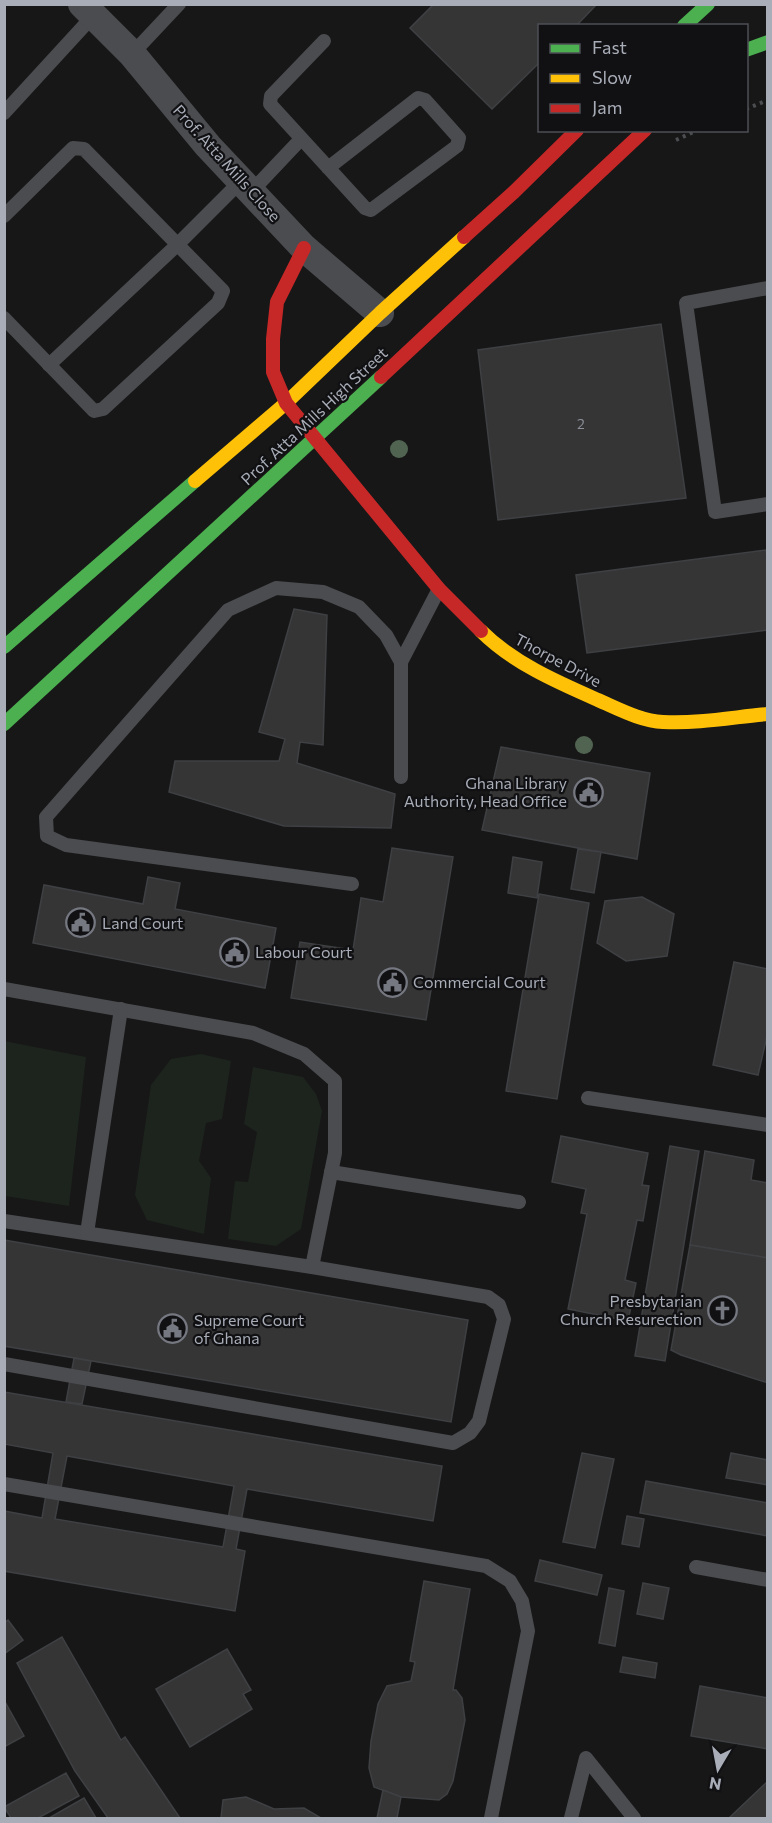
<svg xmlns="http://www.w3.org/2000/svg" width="772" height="1823" viewBox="0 0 772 1823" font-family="Commissioner,sans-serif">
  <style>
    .green { fill: #1d241e }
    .building { fill: #353536; stroke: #3f4043; stroke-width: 1.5; fill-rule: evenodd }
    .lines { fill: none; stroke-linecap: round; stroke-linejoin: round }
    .path { stroke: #4d4e52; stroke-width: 4; stroke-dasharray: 3 4.5; stroke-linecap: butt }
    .lane { stroke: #4b4c50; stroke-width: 14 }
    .street { stroke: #4b4c50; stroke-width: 28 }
    .fast { stroke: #4caf50; stroke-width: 14 }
    .slow { stroke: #ffc107; stroke-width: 14 }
    .jam { stroke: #c62828; stroke-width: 14 }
    .tree { fill: #506451 }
    .labels { text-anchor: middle; stroke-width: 4.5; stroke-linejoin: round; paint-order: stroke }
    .number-label { font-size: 14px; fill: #8b8f98 }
    .street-label { font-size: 16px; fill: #a8adb8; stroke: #111113 }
    .poi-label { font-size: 16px; fill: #a8adb8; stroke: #111113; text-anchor: start }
  </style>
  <rect width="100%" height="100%" fill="#171717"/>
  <g class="green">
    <polygon points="4,1041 86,1057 69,1206 5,1196"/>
    <polygon points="201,1054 231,1061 222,1119 206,1123 199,1161 211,1178 204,1234 147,1220 135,1195 151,1085 171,1059"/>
    <polygon points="253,1067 303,1077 316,1094 322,1111 301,1229 276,1246 228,1239 235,1181 248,1182 257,1132 244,1124"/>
  </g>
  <g class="building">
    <polygon points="434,4 597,4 576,26 540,26 540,62 492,109 410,28"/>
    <polygon points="661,324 686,498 498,520 478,350"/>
    <polygon points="766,550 768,562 768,630 587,653 576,575"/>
    <polygon points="294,609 327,615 323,745 300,742 297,763 395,794 391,828 284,826 169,792 175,761 279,761 285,739 259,732"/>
    <polygon points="501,747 650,773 637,859 482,830"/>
    <polygon points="392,848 453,857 426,1020 291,998 300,942 353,950 361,898 383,902"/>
    <polygon points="578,849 601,852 594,893 571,889"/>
    <polygon points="513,857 542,862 537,898 508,893"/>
    <polygon points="148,877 180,883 175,909 276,928 265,988 33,943 44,885 143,904"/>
    <polygon points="539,894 589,903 557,1099 506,1091"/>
    <polygon points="642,897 674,914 667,956 626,961 597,943 605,901"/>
    <polygon points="734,962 768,969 768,1032 758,1075 713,1065"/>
    <polygon points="561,1136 648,1153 642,1185 649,1186 643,1221 637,1220 625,1280 636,1283 628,1321 568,1309 587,1214 581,1213 586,1189 552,1182"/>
    <polygon points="670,1146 699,1151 665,1361 635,1356"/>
    <polygon points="705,1151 754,1160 751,1180 768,1183 768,1258 690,1245"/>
    <polygon points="4,1240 468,1320 451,1422 4,1346"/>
    <polygon points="690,1245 768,1258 768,1383 681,1355 671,1350"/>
    <polygon points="74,1358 91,1361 82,1404 66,1402"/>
    <path d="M4,1392L442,1466L433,1521L247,1489L236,1549L245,1551L235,1611L4,1571V1511L42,1518L53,1453L4,1444ZM67,1456L234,1486L223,1547L55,1519Z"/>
    <polygon points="582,1453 614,1459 595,1548 563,1542"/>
    <polygon points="731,1453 768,1460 768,1485 726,1478"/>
    <polygon points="646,1481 768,1503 768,1536 640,1513"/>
    <polygon points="627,1516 644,1519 639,1547 622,1544"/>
    <polygon points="540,1560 602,1575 597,1595 535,1581"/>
    <polygon points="424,1581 470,1589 453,1690 456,1690 462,1698 465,1720 453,1781 447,1794 439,1800 401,1797 374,1787 369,1768 371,1741 378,1704 387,1686 411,1681 415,1662 410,1661"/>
    <polygon points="643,1583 669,1588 663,1619 637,1614"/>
    <polygon points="609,1588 624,1591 615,1646 599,1643"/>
    <polygon points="8,1620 23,1640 4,1654 4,1623"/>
    <polygon points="62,1637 121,1740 125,1737 180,1818 108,1818 75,1771 17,1663"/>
    <polygon points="227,1649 251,1690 243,1694 252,1709 190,1747 156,1689"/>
    <polygon points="623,1657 657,1663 655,1678 620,1672"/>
    <polygon points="700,1686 768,1698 768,1749 691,1736"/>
    <polygon points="4,1700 24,1736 4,1747"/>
    <polygon points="66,1773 79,1796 38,1818 11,1818 4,1807"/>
    <polygon points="768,1781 768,1818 729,1818"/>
    <polygon points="383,1790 401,1797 397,1818 377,1818"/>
    <polygon points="246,1797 274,1809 304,1808 321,1818 221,1818 223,1800"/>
    <polygon points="84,1798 96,1818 49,1818"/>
  </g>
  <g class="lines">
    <g class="path">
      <polyline points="746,109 768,100"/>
      <polyline points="676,140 698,130"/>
    </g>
    <g class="lane">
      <polyline points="324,41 271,96 270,104 365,208 371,210 457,146 459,138 425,100 418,98 328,168"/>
      <polyline points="132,54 179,4"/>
      <polyline points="4,113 93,16"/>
      <polyline points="251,192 301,139"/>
      <polyline points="4,216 73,148 84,149 223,291 218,303 103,409 94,411 4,318"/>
      <polyline points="768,288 686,303 715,512 768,504"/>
      <polyline points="49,365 177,245 241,181"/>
      <polyline points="401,662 439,589"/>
      <polyline points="352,884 66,845 47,836 46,817 228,610 276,588 323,592 359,607 386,635 401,662 401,777"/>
      <polyline points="4,989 253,1033 304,1054 335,1081 335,1153 312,1267"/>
      <polyline points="588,1098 768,1125"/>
      <polyline points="331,1172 519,1202"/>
      <polyline points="4,1221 312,1267 488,1297 499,1305 504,1319 479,1421 470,1433 453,1443 4,1364"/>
      <polyline points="87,1233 121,1009"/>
      <polyline points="4,1484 486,1566 510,1581 522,1601 528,1631 491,1818"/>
      <polyline points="696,1567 768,1580"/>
      <polyline points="571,1818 586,1758 634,1818"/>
    </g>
    <polyline class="street" points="82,4 132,54 208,146 304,248 380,313"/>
    <g class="fast">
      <polyline points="684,26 708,4"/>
      <polyline points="746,50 768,42"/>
      <polyline points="4,647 195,481"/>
      <polyline points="4,724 381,377"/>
    </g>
    <g class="slow">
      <polyline points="195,481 286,403 380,313 464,237"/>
      <path d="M481,631C513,663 557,682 598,700C619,709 641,721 663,722C698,724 734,717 768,714"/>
    </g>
    <g class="jam">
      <polyline points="464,237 514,192 577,130"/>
      <polyline points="304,248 277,302 273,339 273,372 286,403 439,589 481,631"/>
      <polyline points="381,377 645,130"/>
    </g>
  </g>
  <g class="tree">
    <circle cx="399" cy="449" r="9"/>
    <circle cx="584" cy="745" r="9"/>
  </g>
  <defs>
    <symbol id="civic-ring" viewBox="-11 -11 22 22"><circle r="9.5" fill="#111113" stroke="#757880" stroke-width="1.5"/><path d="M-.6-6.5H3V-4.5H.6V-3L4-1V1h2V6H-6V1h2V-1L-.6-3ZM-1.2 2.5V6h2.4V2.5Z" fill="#757880"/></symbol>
    <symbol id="church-ring" viewBox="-11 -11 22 22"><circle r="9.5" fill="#111113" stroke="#757880" stroke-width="1.5"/><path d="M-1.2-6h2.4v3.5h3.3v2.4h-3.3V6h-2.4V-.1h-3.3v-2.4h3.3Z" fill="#757880"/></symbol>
  </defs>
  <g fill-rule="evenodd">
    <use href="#civic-ring" x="572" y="776" width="33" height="33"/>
    <use href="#civic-ring" x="64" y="906" width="33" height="33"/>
    <use href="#civic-ring" x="218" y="936" width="33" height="33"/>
    <use href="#civic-ring" x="376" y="966" width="33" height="33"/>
    <use href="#church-ring" x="706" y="1294" width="33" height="33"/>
    <use href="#civic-ring" x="156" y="1312" width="33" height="33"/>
  </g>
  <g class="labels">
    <g class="number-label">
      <text x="581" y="429">2</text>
    </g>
    <g class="street-label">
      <text transform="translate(227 163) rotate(48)" y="6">Prof. Atta Mills Close</text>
      <text transform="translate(314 416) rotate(-43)" y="6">Prof. Atta Mills High Street</text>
      <text transform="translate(558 660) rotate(28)" y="6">Thorpe Drive</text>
    </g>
    <g class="poi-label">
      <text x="567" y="789" text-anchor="end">Ghana Library<tspan x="567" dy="18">Authority, Head Office</tspan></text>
      <text x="102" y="929">Land Court</text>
      <text x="255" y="958">Labour Court</text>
      <text x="413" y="988">Commercial Court</text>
      <text x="702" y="1307" text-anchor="end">Presbytarian<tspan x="702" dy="18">Church Resurection</tspan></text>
      <text x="194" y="1326">Supreme Court<tspan x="194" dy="18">of Ghana</tspan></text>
    </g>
  </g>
  <rect width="772" height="1823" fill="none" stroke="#a8adb8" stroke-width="12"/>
  <rect x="538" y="24" width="210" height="108" fill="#111113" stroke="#4d4f55" stroke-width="1.5"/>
  <rect x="550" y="44" width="30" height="9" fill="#4caf50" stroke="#4d4f55" stroke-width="1.5"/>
  <text x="592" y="54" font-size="18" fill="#a8adb8">Fast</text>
  <rect x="550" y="74" width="30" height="9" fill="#ffc107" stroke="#4d4f55" stroke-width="1.5"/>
  <text x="592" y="84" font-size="18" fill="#a8adb8">Slow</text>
  <rect x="550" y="104" width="30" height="9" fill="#c62828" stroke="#4d4f55" stroke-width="1.5"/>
  <text x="592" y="114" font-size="18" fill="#a8adb8">Jam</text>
  <g transform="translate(718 1769) rotate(190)" stroke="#111113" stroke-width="4.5" paint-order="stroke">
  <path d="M0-4.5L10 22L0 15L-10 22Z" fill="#a8adb8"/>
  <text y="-9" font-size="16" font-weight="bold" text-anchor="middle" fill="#a8adb8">N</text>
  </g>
</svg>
